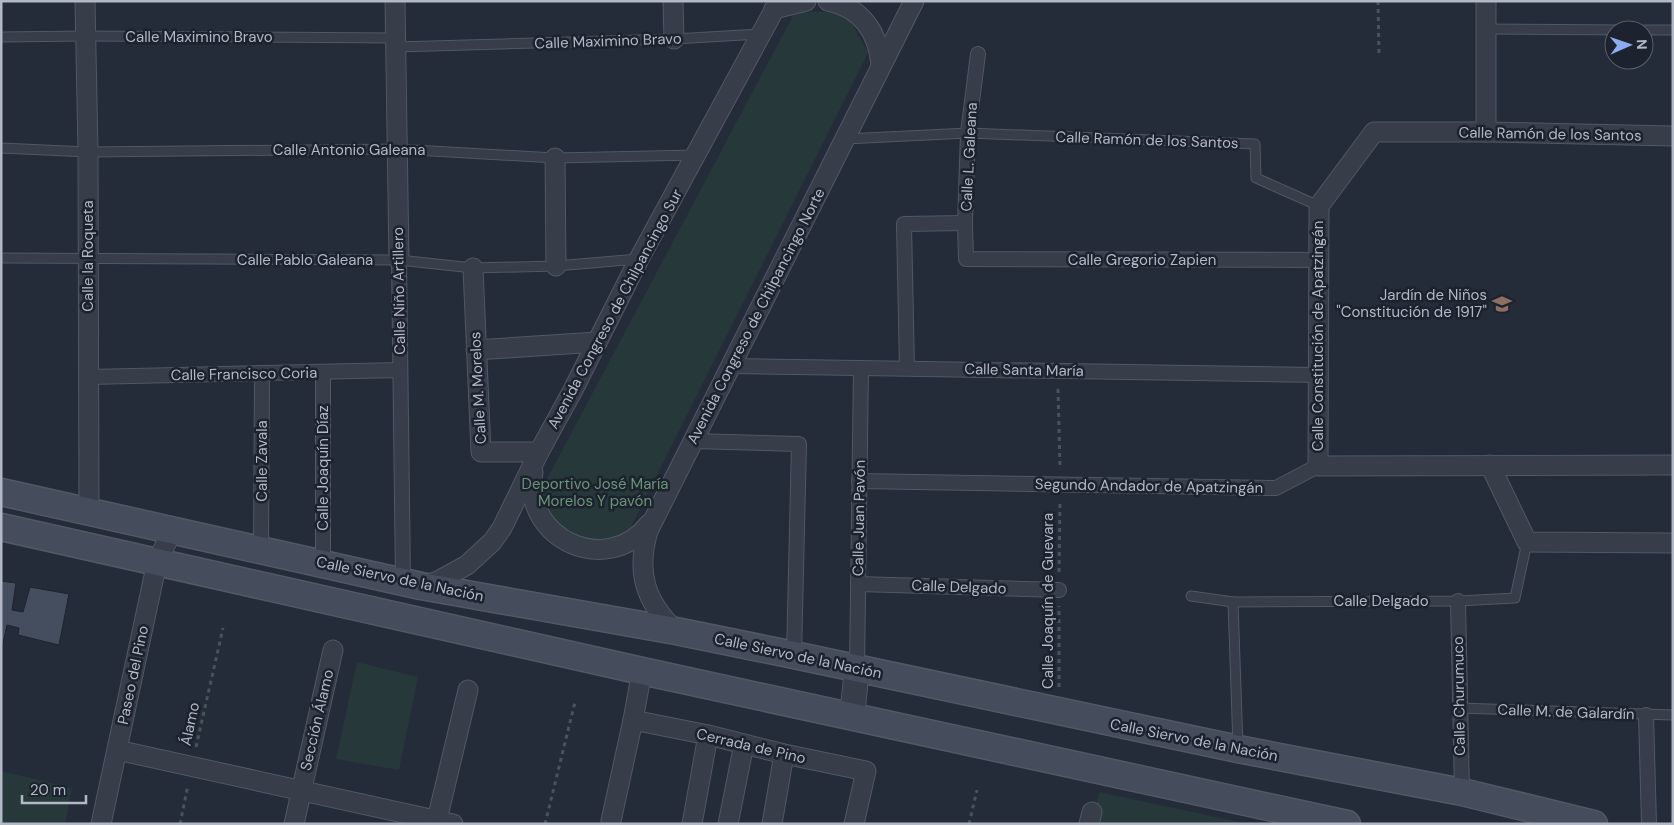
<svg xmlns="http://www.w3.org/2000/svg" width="1674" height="825" viewBox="0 0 1674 825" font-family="'DM Sans',sans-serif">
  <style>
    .green { fill: #27383b }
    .building { fill: #454e5e; stroke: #1e2430 }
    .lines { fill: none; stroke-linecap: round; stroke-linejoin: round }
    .service-casing { stroke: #525864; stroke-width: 11 }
    .pedestrian-casing { stroke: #525864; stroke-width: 16 }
    .minor-casing { stroke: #525864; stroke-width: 21 }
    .tertiary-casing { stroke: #525864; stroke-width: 26 }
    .secondary-casing { stroke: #525864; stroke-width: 29 }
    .path { stroke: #455559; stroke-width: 3; stroke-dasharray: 4 4; stroke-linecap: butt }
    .service { stroke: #373d49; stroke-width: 9 }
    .pedestrian { stroke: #373d49; stroke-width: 14 }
    .minor { stroke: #373d49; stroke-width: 19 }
    .tertiary { stroke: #373d49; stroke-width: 24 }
    .secondary { stroke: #454c5c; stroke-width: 26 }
    .labels { text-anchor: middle; stroke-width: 5; stroke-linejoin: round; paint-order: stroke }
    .street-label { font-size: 15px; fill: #b2b8c5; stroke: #1c222e }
    .poi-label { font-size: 15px; fill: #b2b8c5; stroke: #1c222e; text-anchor: end }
    .park-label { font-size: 15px; fill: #6b9578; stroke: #1c222e }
  </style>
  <rect width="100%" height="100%" fill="#242b39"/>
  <g class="green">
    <polygon points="795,12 846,12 868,53 630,529 597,548 547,521 540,492"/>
    <polygon points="357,662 418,677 399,770 336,759"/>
    <polygon points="1,771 72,788 65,824 1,824"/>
    <polygon points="1099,792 1244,823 1244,824 1093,824"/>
  </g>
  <polygon class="building" points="1,581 16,583 12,610 23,612 30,587 69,594 59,645 18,635 19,628 7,625 1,652"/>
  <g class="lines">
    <defs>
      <g id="service">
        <polyline points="1486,29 1626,30"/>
        <polyline points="1644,30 1673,30"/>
        <polyline points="1,37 85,36 396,38"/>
        <polyline points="396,47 674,39 760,34"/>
        <polyline points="845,139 968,133 1255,144 1256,178 1319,206"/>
        <polyline points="1,148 88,152 397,149 555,158 696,155"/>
        <polyline points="1,258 399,260 473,268 556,266 638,259"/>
        <polyline points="1191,596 1233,602 1458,601 1515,598 1527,542"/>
        <polyline points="1233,602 1238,747"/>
        <polyline points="1459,708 1673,715"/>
      </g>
      <g id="pedestrian">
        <polyline points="978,54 968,133 965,223 966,259 1318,260"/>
        <polyline points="399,260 403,582"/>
        <polyline points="731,366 1318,375"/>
        <polyline points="907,368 904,224 965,223"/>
        <polyline points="88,377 400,370"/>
        <polyline points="693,441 799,444 794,655"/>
        <polyline points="859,481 1276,488 1318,466"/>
        <polyline points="261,549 262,373"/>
        <polyline points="323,563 323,372"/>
        <polyline points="858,584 1059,590"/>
        <polyline points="1458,601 1462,792"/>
        <polyline points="857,668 861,368"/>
        <polyline points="1646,715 1649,824"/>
      </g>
      <g id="minor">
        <polyline points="85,1 88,152 89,510"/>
        <polyline points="395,1 399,260"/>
        <polyline points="673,1 674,39"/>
        <path d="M828,1C862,8 878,32 881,65"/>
        <polyline points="1486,1 1486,132"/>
        <polyline points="774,9 806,1"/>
        <polyline points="1673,136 1486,132 1374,132 1319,206 1318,466 1673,465"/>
        <polyline points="555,158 556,266"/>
        <polyline points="473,268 481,452 539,452"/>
        <polyline points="476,350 597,342"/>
        <polyline points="1490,465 1527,542 1673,543"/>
        <path d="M533,472C522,539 607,578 649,524"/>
        <polyline points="422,586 438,581 467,565 492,542 502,528 539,452 573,390 639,259 779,1"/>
        <path d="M676,631C645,602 636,572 648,531L914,1"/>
        <polyline points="642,671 633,720 708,735 784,754 866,771 854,824"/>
        <polyline points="117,750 453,824"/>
        <polyline points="611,821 633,720"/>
        <polyline points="101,824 157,562 173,529"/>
        <polyline points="294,824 333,650"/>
        <polyline points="436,824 468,690"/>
        <polyline points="692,824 708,735"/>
        <polyline points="728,824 744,744"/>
        <polyline points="772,824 784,754"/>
        <polyline points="1089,824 1092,812"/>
      </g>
      <polyline id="tertiary" points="852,717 857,668"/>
      <g id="secondary">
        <polyline points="1,492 421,586 676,631 794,655 1238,749 1462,792 1594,824"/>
        <polyline points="1,527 642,671 1347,824"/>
      </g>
    </defs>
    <use href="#service" class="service-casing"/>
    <use href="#pedestrian" class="pedestrian-casing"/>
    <use href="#minor" class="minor-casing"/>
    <use href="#tertiary" class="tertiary-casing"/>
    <use href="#secondary" class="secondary-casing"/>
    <g class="path">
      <polyline points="1378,1 1379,57"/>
      <polyline points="1058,389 1060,467"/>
      <polyline points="1059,572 1060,501"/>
      <polyline points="1059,687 1059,606"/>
      <polyline points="196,747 223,628"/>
      <polyline points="180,824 188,785"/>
      <polyline points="545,824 575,702"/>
      <polyline points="969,824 977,790"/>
    </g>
    <use href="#service" class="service"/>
    <use href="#pedestrian" class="pedestrian"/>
    <use href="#minor" class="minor"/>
    <use href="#tertiary" class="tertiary"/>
    <use href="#secondary" class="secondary"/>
  </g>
  <defs>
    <symbol id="school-bare" viewBox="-9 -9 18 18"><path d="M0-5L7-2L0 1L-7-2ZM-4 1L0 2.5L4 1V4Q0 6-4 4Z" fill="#8d6e63" stroke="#1c222e" stroke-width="2.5" paint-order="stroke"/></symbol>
  </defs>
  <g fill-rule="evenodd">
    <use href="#school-bare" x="1488" y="290" width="28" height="28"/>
  </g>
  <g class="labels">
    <g class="street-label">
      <text x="199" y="42">Calle Maximino Bravo</text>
      <text transform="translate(608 41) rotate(-2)" y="5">Calle Maximino Bravo</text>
      <text transform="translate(1550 134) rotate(1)" y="5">Calle Ramón de los Santos</text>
      <text transform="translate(1147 140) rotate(2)" y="5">Calle Ramón de los Santos</text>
      <text x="349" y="155">Calle Antonio Galeana</text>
      <text transform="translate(969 157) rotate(-87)" y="5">Calle L. Galeana</text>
      <text transform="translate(88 256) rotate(-90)" y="5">Calle la Roqueta</text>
      <text x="305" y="265">Calle Pablo Galeana</text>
      <text x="1142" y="265">Calle Gregorio Zapien</text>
      <text transform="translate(399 291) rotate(-91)" y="5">Calle Niño Artillero</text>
      <text transform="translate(615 309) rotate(-62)" y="5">Avenida Congreso de Chilpancingo Sur</text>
      <text transform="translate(756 316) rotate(-63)" y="5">Avenida Congreso de Chilpancingo Norte</text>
      <text transform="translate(1318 336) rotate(-90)" y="5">Calle Constitución de Apatzingán</text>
      <text transform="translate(1024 370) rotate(1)" y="5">Calle Santa María</text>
      <text transform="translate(244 374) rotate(-1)" y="5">Calle Francisco Coria</text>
      <text transform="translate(478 388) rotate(-93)" y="5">Calle M. Morelos</text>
      <text transform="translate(262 461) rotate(-90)" y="5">Calle Zavala</text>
      <text transform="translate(323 468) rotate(-90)" y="5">Calle Joaquín Díaz</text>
      <text transform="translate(1149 486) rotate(1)" y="5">Segundo Andador de Apatzingán</text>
      <text transform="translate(859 518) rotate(-89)" y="5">Calle Juan Pavón</text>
      <text transform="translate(400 579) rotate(12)" y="5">Calle Siervo de la Nación</text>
      <text transform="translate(959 587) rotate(2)" y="5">Calle Delgado</text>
      <text transform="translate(1048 601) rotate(-90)" y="5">Calle Joaquín de Guevara</text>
      <text x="1381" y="606">Calle Delgado</text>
      <text transform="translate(798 656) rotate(12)" y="5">Calle Siervo de la Nación</text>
      <text transform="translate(133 675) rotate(-78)" y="5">Paseo del Pino</text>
      <text transform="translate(1459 696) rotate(-91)" y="5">Calle Churumuco</text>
      <text transform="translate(1566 712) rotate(2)" y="5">Calle M. de Galardín</text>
      <text transform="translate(317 720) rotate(-77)" y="5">Sección Álamo</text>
      <text transform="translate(190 724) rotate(-78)" y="5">Álamo</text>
      <text transform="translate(1194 740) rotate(11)" y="5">Calle Siervo de la Nación</text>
      <text transform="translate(751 746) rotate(13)" y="5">Cerrada de Pino</text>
    </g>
    <g class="poi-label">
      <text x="1487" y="300">Jardín de Niños<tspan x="1487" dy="17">"Constitución de 1917"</tspan></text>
    </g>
    <g class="park-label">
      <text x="595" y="489">Deportivo José María<tspan x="595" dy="17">Morelos Y pavón</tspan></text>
    </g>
  </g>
  <rect width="1674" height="825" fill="none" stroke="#b2b8c5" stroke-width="5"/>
  <g transform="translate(1629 45) rotate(88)"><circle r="24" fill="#1c222e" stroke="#585e6a"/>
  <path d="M0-4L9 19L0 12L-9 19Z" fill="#8caaf0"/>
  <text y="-8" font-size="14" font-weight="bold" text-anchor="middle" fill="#b2b8c5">N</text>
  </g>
  <path d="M22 795v8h64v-8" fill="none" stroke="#b2b8c5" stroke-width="2.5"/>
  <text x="30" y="795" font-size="15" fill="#b2b8c5" stroke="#1c222e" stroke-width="4" paint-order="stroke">20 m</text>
</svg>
